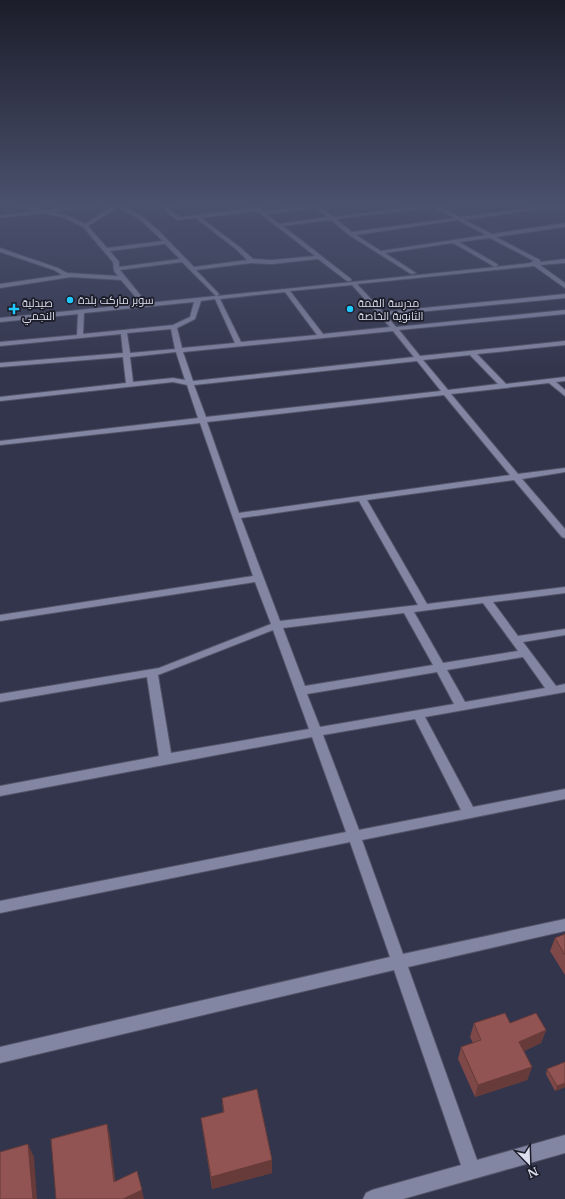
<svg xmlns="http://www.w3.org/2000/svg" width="565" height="1199" viewBox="0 0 565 1199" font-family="'Libre Baskerville',Cairo,serif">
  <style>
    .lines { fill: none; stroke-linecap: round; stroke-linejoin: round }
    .minor-casing { stroke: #515367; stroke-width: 2 }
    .minor { fill: #8386a3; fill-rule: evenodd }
    .wall { fill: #7d4847 }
    .shaded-wall { fill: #663b39 }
    .building { fill: #915452; stroke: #663b39 }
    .poi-dot { fill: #1fc9fd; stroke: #1c1d29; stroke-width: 1.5 }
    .labels { text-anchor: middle; stroke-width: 3.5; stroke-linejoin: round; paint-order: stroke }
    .far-poi-label { font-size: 11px; fill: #dddfef; stroke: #1c1d29; text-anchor: start }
  </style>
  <rect width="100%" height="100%" fill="#33354d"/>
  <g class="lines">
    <defs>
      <path id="minor" d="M9,204H16L44,210L94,204H106L104,205L52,212L69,216L85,224L116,204H122V205L143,217L159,231L194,267L247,260L237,250L196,218L177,220L166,212L165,204H169L170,210L180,217L253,208L249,204H254L264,211L317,204L333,217L434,204L460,217L565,204V205L464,220L492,234L565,223V227L496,237L540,260V262L565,259V263L540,265L565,283V288L534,266L357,284L383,312L565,294V298L386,315L396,327L565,310V314L399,330L420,356L565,341V345L477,354L506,384L565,377V381L556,382L565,390V396L549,383L451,394L518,474L565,468V472L522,479L565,529V538L562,537L514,480L367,500L427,604L565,587V593L493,602L518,636L565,629V635L523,642L556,686L565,684V692L425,717L473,807L565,789V799L362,840L403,954L565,919V931L408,967L477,1160L565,1135V1153L403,1199H363L366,1193L372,1190L461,1165L394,970L0,1063V1047L390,957L350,842L0,913V901L346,832L312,737L0,796V786L159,756L147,677L0,702V694L159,668L271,624L255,582L0,621V615L253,576L200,423L0,445V441L198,418L187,385L173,382L0,401V397L126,383L123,357L0,367V363L123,353L121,334L0,346V342L77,335L78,314L0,322V318L216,296L182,262L120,270L145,301L142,303L140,302L121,280L71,277L0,288V284L62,275L54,270L0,252V248L58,268L67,273L118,276L114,271L113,262L83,227L65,218L44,213L0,218V216L35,211ZM118,207L139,219L163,241L107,248L88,226ZM432,207L454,218L352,232L336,219ZM316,208L327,217L279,224L267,214ZM257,211L315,256L272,260L253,259L241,248L201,218ZM331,220L349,235L411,274L416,273L385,253L453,243L495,267L217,296L219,294L218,293L196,270L251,263L272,264L318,259L347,281H351V279L283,226ZM458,220L486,235L381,251L356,235ZM490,238L536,262H537L533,261L530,263L495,267L498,265L497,264L459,242ZM165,244L180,259L119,267V262L110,251ZM352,285L390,327L323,334L290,291ZM285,292L317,335L241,342L220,299ZM215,299L235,343L182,348L177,328L195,319L201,301ZM194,302L190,317L173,325L83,334L84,313ZM171,329L175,349L130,353L127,333ZM393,331L414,357L193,381L183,352ZM176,352L185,380L173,378L133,382L130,357ZM470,355L498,384L448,390L423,360ZM417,361L441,391L206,417L194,385ZM444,395L510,475L239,513L207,422ZM359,501L418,605L280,621L241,518ZM483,603L518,651L443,663L414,612ZM404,613L433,665L305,686L283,628ZM273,630L309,729L171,753L158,675ZM523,657L545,688L465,702L447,670ZM437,672L454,704L320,727L307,694ZM415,719L461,810L359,830L323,735Z"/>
    </defs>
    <use href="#minor" class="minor-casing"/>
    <use href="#minor" class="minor"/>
  </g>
  <g class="wall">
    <polygon points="565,934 565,975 550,951 555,938"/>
    <polygon points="474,1023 510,1023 546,1030 541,1043 524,1051 532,1067 527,1080 475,1097 458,1059 461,1047 473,1043 470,1037"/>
    <polygon points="565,1062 565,1087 555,1091 546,1074 547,1069"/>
    <polygon points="222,1098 272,1160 272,1173 212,1189 201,1118 223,1113"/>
  </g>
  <g class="shaded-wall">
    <polygon points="546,1030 541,1043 515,1055 519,1042"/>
    <polygon points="532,1067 527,1080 475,1097 478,1085"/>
    <polygon points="565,1083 565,1087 555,1091 557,1086"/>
    <polygon points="107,1124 110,1136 117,1194 114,1182"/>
    <polygon points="28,1144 34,1157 37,1199 33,1199"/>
    <polygon points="272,1160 272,1173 212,1189 211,1177"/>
    <polygon points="142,1190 144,1199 123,1199"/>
  </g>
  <g class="building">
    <polygon points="565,934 565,955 555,938"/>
    <polygon points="505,1013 510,1023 536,1013 546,1030 519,1042 532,1067 478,1085 461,1047 481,1040 474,1023"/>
    <polygon points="565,1062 565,1083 557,1086 547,1069"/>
    <polygon points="257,1089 272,1160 211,1177 201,1118 224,1112 222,1098"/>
    <polygon points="107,1124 114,1182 137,1171 142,1190 123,1199 56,1199 51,1139"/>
    <polygon points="28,1144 33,1199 0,1199 0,1152"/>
  </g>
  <linearGradient id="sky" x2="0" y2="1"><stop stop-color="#1c1d2a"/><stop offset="0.55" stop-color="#4a516d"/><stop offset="1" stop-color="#4a516d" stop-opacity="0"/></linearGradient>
  <rect width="565" height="372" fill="url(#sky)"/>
  <g class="poi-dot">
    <circle cx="70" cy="300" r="4"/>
    <path d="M12 303h4v4h4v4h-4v4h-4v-4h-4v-4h4z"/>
    <circle cx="350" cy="309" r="4"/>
  </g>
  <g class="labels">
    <g class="far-poi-label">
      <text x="78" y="304">سوبر ماركت بلدة</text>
      <text x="22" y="307">صيدلية<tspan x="22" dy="13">النجمي</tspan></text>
      <text x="358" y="307">مدرسة القمة<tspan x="358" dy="13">الثانوية الخاصة</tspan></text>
    </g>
  </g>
  <g transform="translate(529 1163) rotate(157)" stroke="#1c1d29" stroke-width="3" paint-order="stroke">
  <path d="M0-3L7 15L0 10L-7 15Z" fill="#dddfef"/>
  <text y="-6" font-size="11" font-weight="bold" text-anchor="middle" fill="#dddfef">N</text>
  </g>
</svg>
